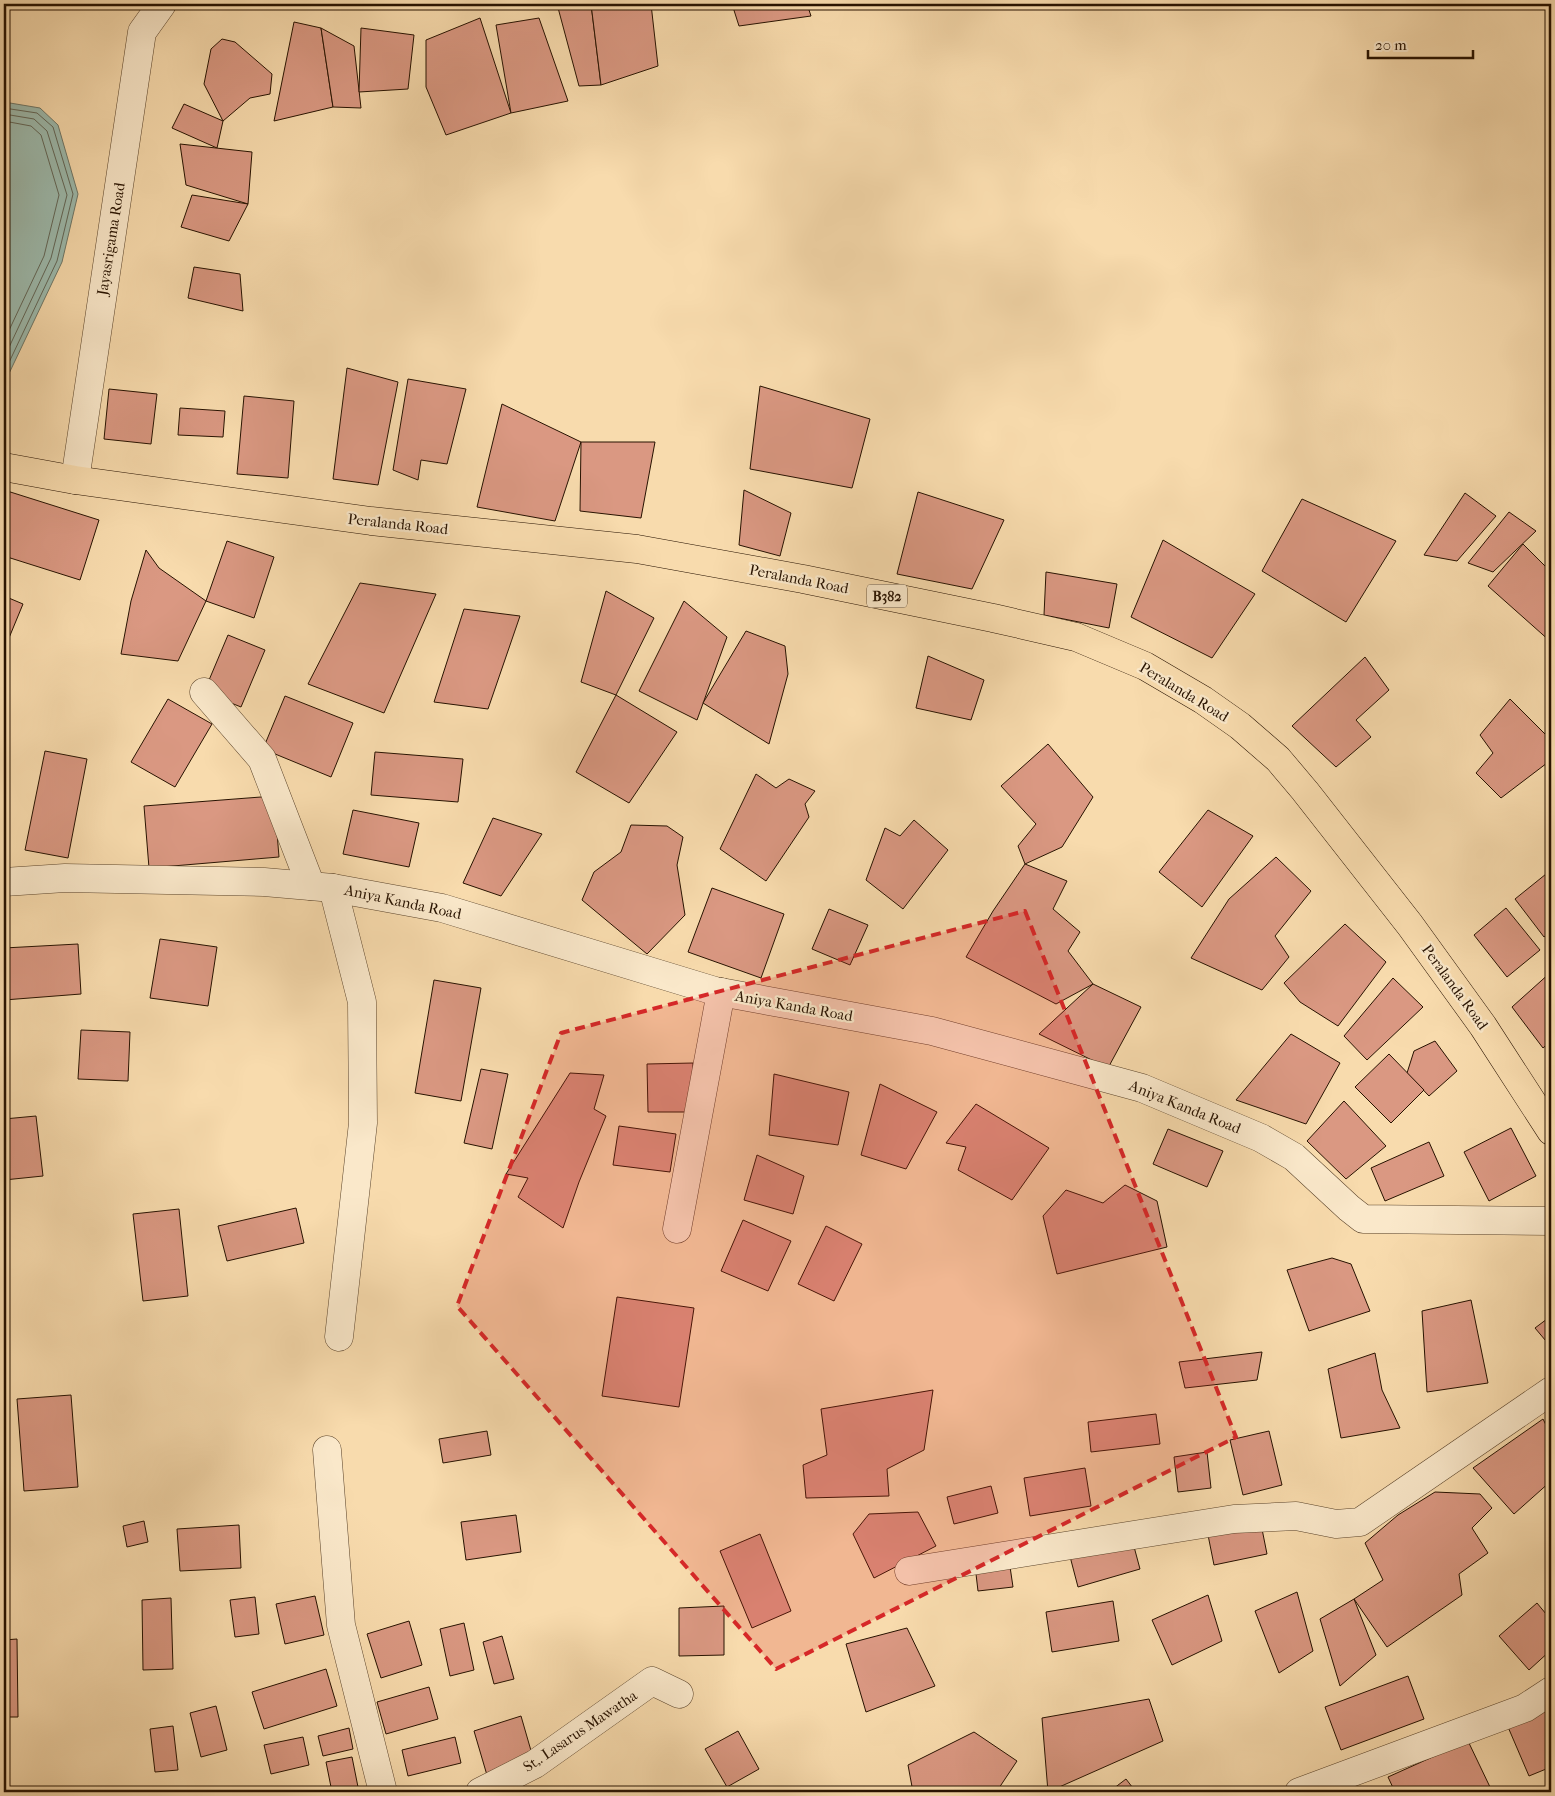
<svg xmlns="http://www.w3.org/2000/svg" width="1555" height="1796" viewBox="0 0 1555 1796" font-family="'IM FELL French Canon',serif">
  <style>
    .water { fill: #9dbbae; stroke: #6e7768 }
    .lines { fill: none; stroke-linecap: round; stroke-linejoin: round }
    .shore { stroke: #626657; stroke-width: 1 }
    .building { fill: #da9882; stroke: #271200 }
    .minor-casing { stroke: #5b442b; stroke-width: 29 }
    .major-casing { stroke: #271200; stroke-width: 29 }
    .minor { stroke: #fae8ca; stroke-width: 28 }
    .major { stroke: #f8dbad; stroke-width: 28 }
    .marked { fill: #d62828; fill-opacity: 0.2; stroke: #d62828; stroke-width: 4; stroke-dasharray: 10 6; stroke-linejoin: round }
    .labels { text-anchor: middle; stroke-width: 4.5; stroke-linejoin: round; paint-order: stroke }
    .shield { fill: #fae8ca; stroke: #66523d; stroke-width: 1 }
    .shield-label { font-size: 14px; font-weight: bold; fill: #271200 }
    .street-label { font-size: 15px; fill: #271200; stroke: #fae8ca }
  </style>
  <rect width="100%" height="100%" fill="#f8dbad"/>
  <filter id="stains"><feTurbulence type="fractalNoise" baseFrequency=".004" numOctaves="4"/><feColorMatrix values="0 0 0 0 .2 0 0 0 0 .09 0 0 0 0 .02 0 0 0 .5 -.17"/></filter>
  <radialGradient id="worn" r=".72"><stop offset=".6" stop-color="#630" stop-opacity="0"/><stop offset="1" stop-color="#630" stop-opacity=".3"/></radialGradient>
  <polygon class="water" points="4,102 40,108 58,125 78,194 62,262 4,384"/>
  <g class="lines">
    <g class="shore">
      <polyline points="4,108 37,113 53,127 73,194 57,261 4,373"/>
      <polyline points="4,114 34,119 47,131 67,195 51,258 4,358"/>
      <polyline points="4,121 31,126 41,135 59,195 44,256 4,341"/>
    </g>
  </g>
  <g class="building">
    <polygon points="557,4 591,4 601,85 579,86"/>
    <polygon points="591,4 651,4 658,66 601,85"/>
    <polygon points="732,4 807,4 811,16 739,26"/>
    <polygon points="480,18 511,113 446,135 426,87 426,40"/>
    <polygon points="539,18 568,101 511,113 496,25"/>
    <polygon points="294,22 321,28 333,107 274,121"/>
    <polygon points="321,28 354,46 361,108 333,107"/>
    <polygon points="361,28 414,35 408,89 359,92"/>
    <polygon points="222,39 235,42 272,74 270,94 250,98 223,121 204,84 211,49"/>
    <polygon points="184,104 223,121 217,148 172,128"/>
    <polygon points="180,144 252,152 248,204 186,185"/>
    <polygon points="192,195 248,204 229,241 181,227"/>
    <polygon points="194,267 240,274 243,311 188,298"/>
    <polygon points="347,368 398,382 378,485 333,479"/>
    <polygon points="408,379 466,389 447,464 421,460 418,480 393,470"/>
    <polygon points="760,386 870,419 852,488 750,469"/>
    <polygon points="109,389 157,394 151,444 104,439"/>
    <polygon points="244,396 294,401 288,478 237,474"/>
    <polygon points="502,404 581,442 555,521 477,507"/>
    <polygon points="180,408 225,411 223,437 178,435"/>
    <polygon points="581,442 655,442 641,518 580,511"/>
    <polygon points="4,490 99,520 80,580 4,556"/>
    <polygon points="744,490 791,513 780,556 739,545"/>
    <polygon points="918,492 1004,520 972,589 897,574"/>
    <polygon points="1465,493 1496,516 1457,561 1424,555"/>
    <polygon points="1302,499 1396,541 1346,622 1262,571"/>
    <polygon points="1509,512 1536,531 1493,572 1468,563"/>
    <polygon points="1163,540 1255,594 1212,658 1131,617"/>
    <polygon points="227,541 274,557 254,618 206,601"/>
    <polygon points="1523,544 1551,572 1551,642 1488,586"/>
    <polygon points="146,550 159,568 206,601 178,661 121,654 131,601"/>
    <polygon points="1046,572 1117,584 1109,628 1044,615"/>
    <polygon points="360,583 436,594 384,713 308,684"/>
    <polygon points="606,591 654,618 616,695 581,682"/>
    <polygon points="4,596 23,604 4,650"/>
    <polygon points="684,601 727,637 697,720 639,691"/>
    <polygon points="464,609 520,616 488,709 434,702"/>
    <polygon points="746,631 785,646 788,674 769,744 703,703"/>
    <polygon points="228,635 265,650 241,707 204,692"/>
    <polygon points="928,656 984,680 971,720 916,708"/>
    <polygon points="1365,657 1389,690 1356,720 1371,737 1336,767 1292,726"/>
    <polygon points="616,695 677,732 629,803 576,772"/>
    <polygon points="285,696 353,723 331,777 263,749"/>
    <polygon points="168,699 212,724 175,787 131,762"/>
    <polygon points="1510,699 1551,740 1551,760 1501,798 1476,773 1493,753 1480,735"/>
    <polygon points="1048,744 1093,797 1062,847 1025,864 1018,846 1036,824 1001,786"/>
    <polygon points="45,751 87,759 68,858 25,850"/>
    <polygon points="375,752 463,759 458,802 371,795"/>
    <polygon points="756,774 776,788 789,779 815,791 805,804 809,817 766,881 720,849"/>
    <polygon points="274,796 279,857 149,868 144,806"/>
    <polygon points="353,810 419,823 409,867 343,854"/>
    <polygon points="1208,810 1253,836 1202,907 1159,872"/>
    <polygon points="493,818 542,834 501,896 463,883"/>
    <polygon points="914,820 948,850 903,909 866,880 885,828 900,836"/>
    <polygon points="631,825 667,826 683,837 677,865 685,915 647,954 582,900 594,872 621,852"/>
    <polygon points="1276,857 1311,891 1275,936 1289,957 1262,990 1191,958 1229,899"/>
    <polygon points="1025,864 1067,881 1053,909 1080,932 1068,951 1093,984 1056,1004 966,957 993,911"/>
    <polygon points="1551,870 1551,931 1544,937 1515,899"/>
    <polygon points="712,888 784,914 761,978 688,952"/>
    <polygon points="1506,908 1540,950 1507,977 1474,935"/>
    <polygon points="829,909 868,925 850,965 812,949"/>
    <polygon points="1345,924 1386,962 1338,1026 1300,1002 1284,983"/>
    <polygon points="160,939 217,947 208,1006 150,998"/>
    <polygon points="78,944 81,994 4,1000 4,948"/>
    <polygon points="1551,972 1551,1041 1543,1048 1512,1007"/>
    <polygon points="1393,978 1423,1007 1367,1060 1344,1036"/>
    <polygon points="434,980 481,988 461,1101 415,1093"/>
    <polygon points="1093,984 1141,1007 1108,1068 1039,1034"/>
    <polygon points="81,1030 130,1032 128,1081 78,1079"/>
    <polygon points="1291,1034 1340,1063 1306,1124 1236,1100"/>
    <polygon points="1435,1041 1457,1071 1429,1096 1407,1073 1414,1051"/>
    <polygon points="1389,1054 1424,1090 1391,1123 1355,1087"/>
    <polygon points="693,1063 693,1112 648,1112 647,1064"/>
    <polygon points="481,1069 508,1074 492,1149 464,1143"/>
    <polygon points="570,1073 604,1075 594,1109 606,1116 579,1182 563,1228 518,1197 528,1178 506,1174"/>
    <polygon points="774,1074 849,1092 838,1145 769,1135"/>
    <polygon points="880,1084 937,1112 906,1169 861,1155"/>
    <polygon points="1344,1101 1386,1146 1346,1179 1307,1141"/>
    <polygon points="976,1104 1049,1148 1012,1200 958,1170 966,1147 946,1143"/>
    <polygon points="36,1116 43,1176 4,1180 4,1119"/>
    <polygon points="619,1126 676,1134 670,1172 613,1165"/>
    <polygon points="1511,1128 1536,1176 1489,1201 1464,1152"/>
    <polygon points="1168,1129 1223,1151 1207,1187 1153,1164"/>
    <polygon points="1429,1142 1444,1176 1385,1201 1371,1168"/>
    <polygon points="757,1155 804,1176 793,1214 744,1200"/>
    <polygon points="1125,1185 1157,1201 1167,1247 1057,1274 1043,1216 1066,1190 1103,1203"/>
    <polygon points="296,1208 304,1243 227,1261 218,1226"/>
    <polygon points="179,1209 188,1296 143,1301 133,1214"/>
    <polygon points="743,1220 791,1241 768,1291 721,1271"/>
    <polygon points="826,1226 862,1244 834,1301 798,1284"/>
    <polygon points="1332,1258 1351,1264 1370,1311 1309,1331 1287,1270"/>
    <polygon points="617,1297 694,1308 679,1407 602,1396"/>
    <polygon points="1471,1300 1488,1383 1427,1392 1422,1311"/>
    <polygon points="1551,1316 1551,1347 1535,1328"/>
    <polygon points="1262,1352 1257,1380 1185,1388 1179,1362"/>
    <polygon points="1375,1353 1382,1390 1400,1428 1341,1438 1328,1369"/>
    <polygon points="933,1390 924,1450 887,1469 889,1496 806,1498 803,1465 827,1455 821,1409"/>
    <polygon points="71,1395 78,1487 24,1491 17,1399"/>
    <polygon points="1156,1414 1160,1444 1091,1452 1088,1422"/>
    <polygon points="1543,1419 1551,1435 1551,1481 1514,1514 1473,1468"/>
    <polygon points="487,1431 491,1455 443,1463 439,1439"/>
    <polygon points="1269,1431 1282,1485 1243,1495 1230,1440"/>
    <polygon points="1207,1452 1211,1488 1178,1492 1174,1457"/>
    <polygon points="1085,1468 1091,1506 1030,1516 1024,1478"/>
    <polygon points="991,1486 998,1513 954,1524 947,1497"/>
    <polygon points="1435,1492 1480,1494 1492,1508 1472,1528 1488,1553 1459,1574 1462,1595 1387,1647 1354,1599 1383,1580 1365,1543 1398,1515"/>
    <polygon points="918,1512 936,1546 874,1578 853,1534 869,1514"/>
    <polygon points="1259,1514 1267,1554 1214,1565 1206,1525"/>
    <polygon points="516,1515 521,1552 466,1560 461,1522"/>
    <polygon points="144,1521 148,1542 127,1547 123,1526"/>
    <polygon points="239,1525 241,1568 180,1571 177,1529"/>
    <polygon points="1129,1528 1140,1569 1078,1587 1067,1545"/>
    <polygon points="760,1534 791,1611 752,1628 720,1551"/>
    <polygon points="4,1541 7,1564 4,1565"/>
    <polygon points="1008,1553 1013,1587 978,1591 974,1557"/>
    <polygon points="1297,1592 1313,1651 1279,1673 1255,1611"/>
    <polygon points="1208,1595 1222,1641 1172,1665 1152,1620"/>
    <polygon points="315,1596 324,1635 285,1644 276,1604"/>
    <polygon points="255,1597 259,1634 235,1637 230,1600"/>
    <polygon points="171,1598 173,1669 143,1670 142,1600"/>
    <polygon points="1354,1599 1376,1655 1340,1686 1320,1619"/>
    <polygon points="1113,1601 1119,1641 1052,1652 1046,1612"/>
    <polygon points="1537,1603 1551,1620 1551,1650 1529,1670 1499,1636"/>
    <polygon points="724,1606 724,1655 679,1656 679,1608"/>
    <polygon points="409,1621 422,1665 381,1678 367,1634"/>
    <polygon points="464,1623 474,1670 450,1676 440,1629"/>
    <polygon points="907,1628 935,1686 866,1712 846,1644"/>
    <polygon points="502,1636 514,1679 494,1684 483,1642"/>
    <polygon points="17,1639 18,1717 4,1717 4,1640"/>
    <polygon points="326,1669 337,1706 264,1729 252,1692"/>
    <polygon points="1408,1676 1424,1719 1341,1750 1325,1707"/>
    <polygon points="429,1687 438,1719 386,1734 377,1702"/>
    <polygon points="1149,1699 1163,1741 1048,1792 1042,1718"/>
    <polygon points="216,1706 227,1750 201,1757 190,1713"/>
    <polygon points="1551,1708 1551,1767 1529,1776 1508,1727"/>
    <polygon points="521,1716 536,1768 489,1782 474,1731"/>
    <polygon points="173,1726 178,1770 155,1772 150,1729"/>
    <polygon points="349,1728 353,1749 323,1756 318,1736"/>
    <polygon points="738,1731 759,1769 727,1787 705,1749"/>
    <polygon points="974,1732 1017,1761 999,1788 988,1792 913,1792 908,1765"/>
    <polygon points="303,1737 309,1765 271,1774 264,1745"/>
    <polygon points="455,1737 461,1763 408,1776 402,1750"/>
    <polygon points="1468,1741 1490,1787 1479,1792 1395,1792 1388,1777"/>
    <polygon points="352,1757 359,1792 332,1792 326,1762"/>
    <polygon points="1126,1779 1136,1792 1109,1792"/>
  </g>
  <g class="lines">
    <defs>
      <g id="minor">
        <polyline points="75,480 142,32 162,4"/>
        <polyline points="204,692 262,759 311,886"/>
        <polyline points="4,882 65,878 264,882 333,888 442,908 715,991 932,1031 1142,1088 1261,1138 1294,1157 1349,1208 1363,1219 1551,1221"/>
        <polyline points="333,888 362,1002 363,1123 339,1337"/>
        <polyline points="677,1229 721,992"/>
        <polyline points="327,1450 341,1625 383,1792"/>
        <polyline points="909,1571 1234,1519 1296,1516 1336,1524 1360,1522 1551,1391"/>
        <polyline points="480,1792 535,1764 652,1681 679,1694"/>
        <polyline points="1299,1792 1525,1708 1551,1691"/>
      </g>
      <polyline id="major" points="4,467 75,480 371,521 637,549 803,579 993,618 1076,637 1145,666 1203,700 1240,726 1278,759 1305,791 1410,925 1483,1026 1551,1131"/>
    </defs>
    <use href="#minor" class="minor-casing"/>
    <use href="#major" class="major-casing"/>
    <use href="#minor" class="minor"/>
    <use href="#major" class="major"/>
  </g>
  <path class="marked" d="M1025,911L1236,1437L776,1669L457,1306L561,1033Z"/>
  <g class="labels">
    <rect class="shield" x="867" y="584.5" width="40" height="23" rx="4"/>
    <g class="shield-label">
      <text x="887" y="601">B382</text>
    </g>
    <g class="street-label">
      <text transform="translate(111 239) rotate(-81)" y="5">Jayasrigama Road</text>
      <text transform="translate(398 524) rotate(6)" y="5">Peralanda Road</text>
      <text transform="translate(799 579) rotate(11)" y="5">Peralanda Road</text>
      <text transform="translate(1184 692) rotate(31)" y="5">Peralanda Road</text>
      <text transform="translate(403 902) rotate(12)" y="5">Aniya Kanda Road</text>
      <text transform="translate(1455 987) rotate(54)" y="5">Peralanda Road</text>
      <text transform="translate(794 1006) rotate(10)" y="5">Aniya Kanda Road</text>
      <text transform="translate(1185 1107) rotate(22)" y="5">Aniya Kanda Road</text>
      <text transform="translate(580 1731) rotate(-34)" y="5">St,. Lasarus Mawatha</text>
    </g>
  </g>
  <rect width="1555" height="1796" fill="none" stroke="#f8dbad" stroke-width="20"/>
  <rect x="5" y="5" width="1545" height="1786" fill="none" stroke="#271200" stroke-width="2.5"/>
  <rect x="10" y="10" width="1535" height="1776" fill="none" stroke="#271200"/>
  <path d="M1368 50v8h105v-8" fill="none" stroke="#271200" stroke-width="2.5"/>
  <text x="1375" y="50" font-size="15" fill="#271200" stroke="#fae8ca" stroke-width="4" paint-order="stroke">20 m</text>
  <rect width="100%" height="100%" filter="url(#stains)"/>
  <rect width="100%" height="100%" fill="url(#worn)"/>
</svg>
